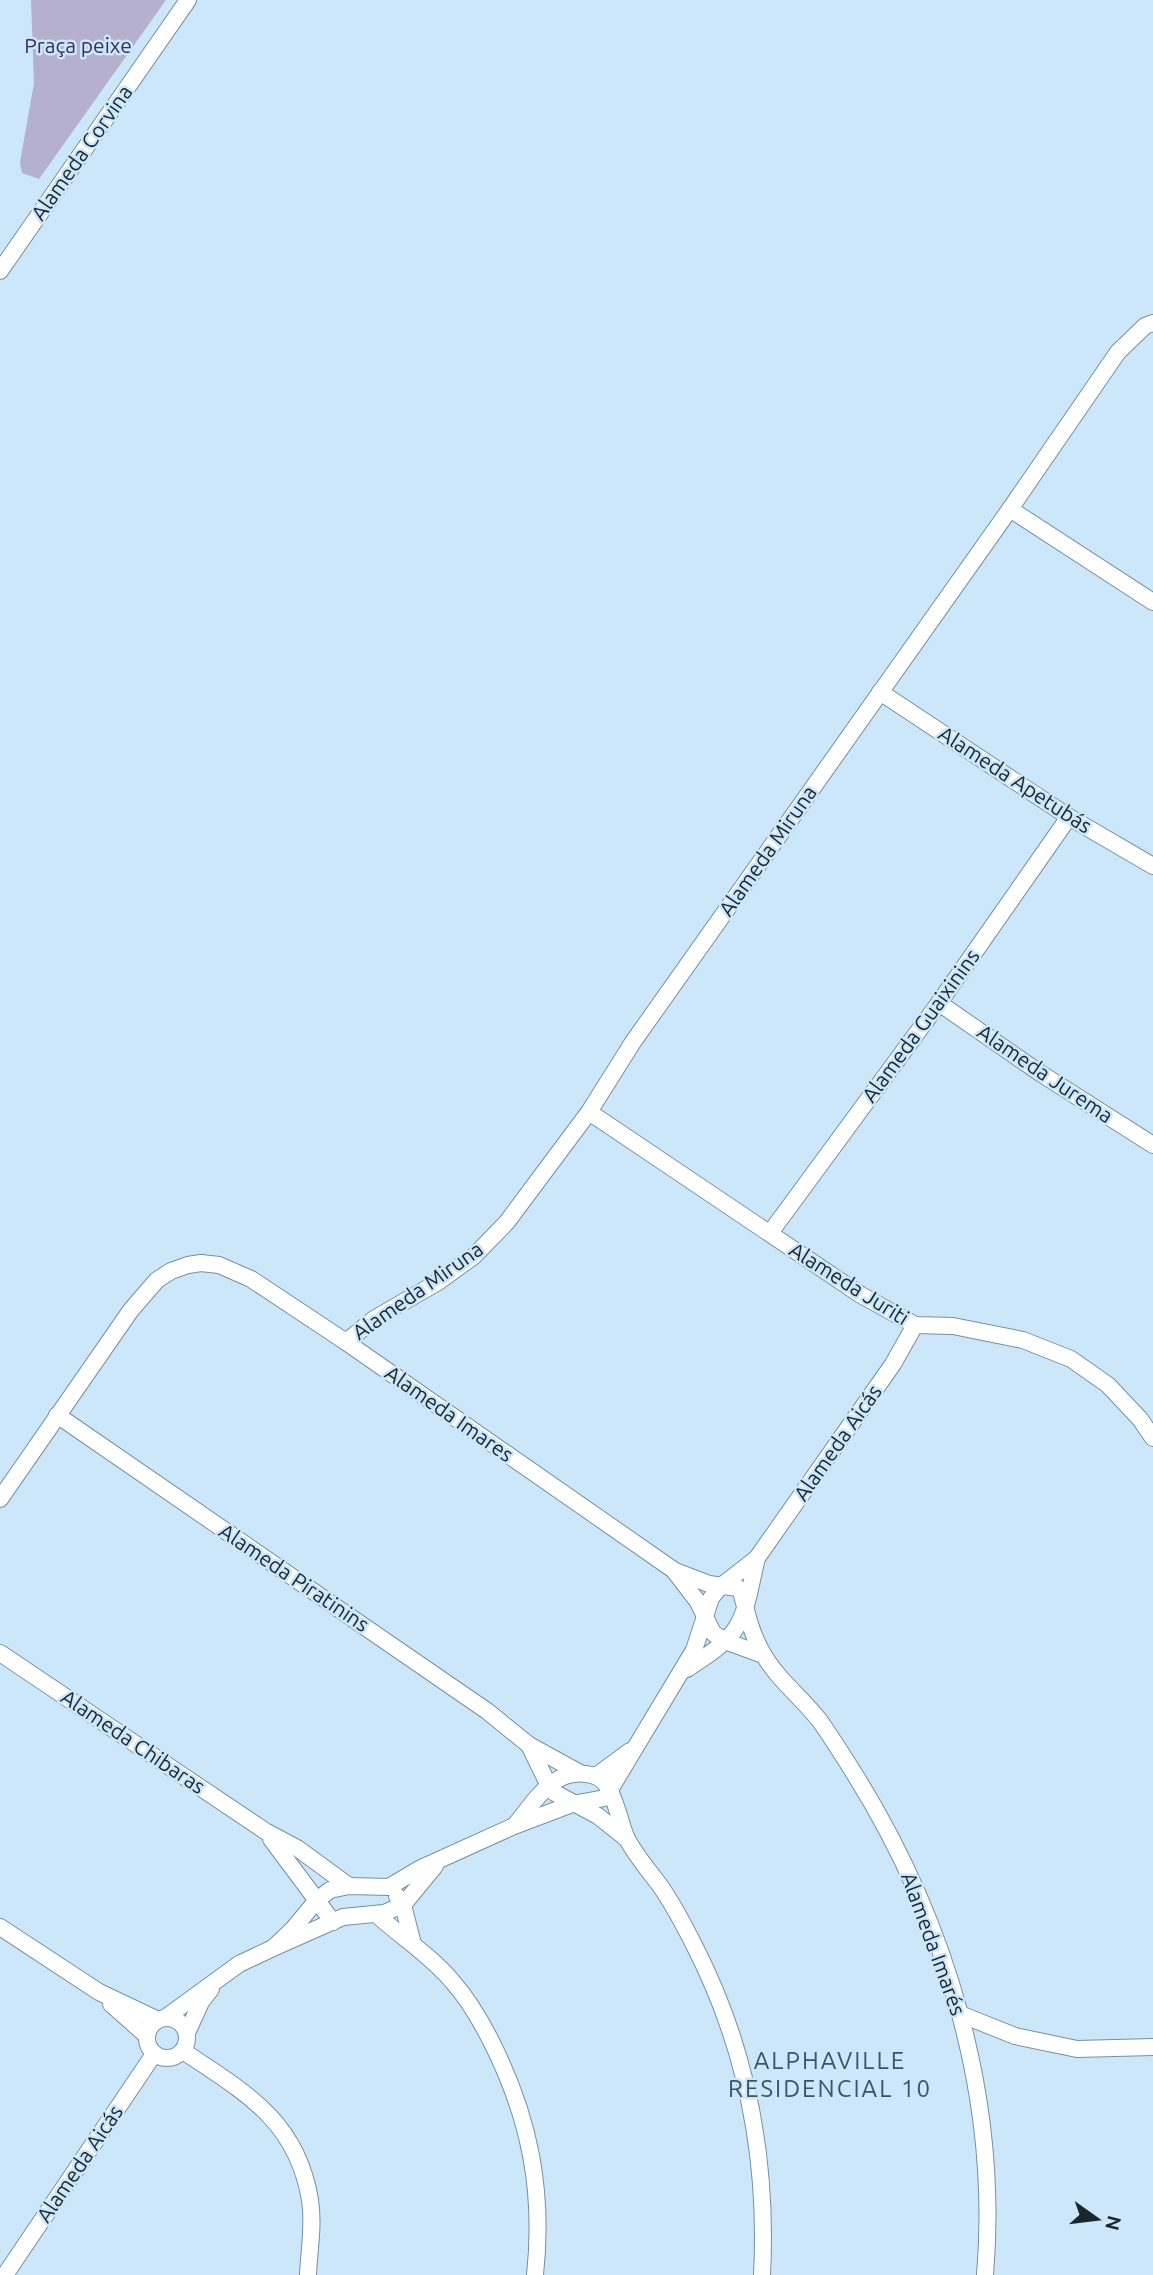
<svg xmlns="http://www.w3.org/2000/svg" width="1153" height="2275" viewBox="0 0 1153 2275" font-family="Ubuntu,sans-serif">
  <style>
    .park { fill: #b5b0ce }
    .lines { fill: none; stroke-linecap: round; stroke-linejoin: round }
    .street-casing { stroke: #7790a1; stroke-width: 18 }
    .street { stroke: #fff; stroke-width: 16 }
    .labels { text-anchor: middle; stroke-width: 5; stroke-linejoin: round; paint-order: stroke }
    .park-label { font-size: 21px; fill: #382d5d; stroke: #cce7fa }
    .street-label { font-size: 21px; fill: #1b252c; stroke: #cce7fa }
    .quarter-label { font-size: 24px; letter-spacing: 2px; fill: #3d5464; stroke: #cce7fa }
  </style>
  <rect width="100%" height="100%" fill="#cce7fa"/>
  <polygon class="park" points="31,0 166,0 39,179 22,173 20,162 34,83"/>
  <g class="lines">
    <defs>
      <g id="street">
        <polyline points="0,271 188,0"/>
        <polyline points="1010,509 1153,602"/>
        <polyline points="880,692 1069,817 1153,866"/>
        <polyline points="939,1003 1040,1073 1153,1145"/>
        <polyline points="589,1112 861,1295 915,1325 953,1326 1023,1340 1071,1359 1108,1385 1140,1419 1153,1438"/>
        <polyline points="770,1233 939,1003 1069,817"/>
        <polyline points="346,1342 374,1319 438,1282 474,1256 507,1222 589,1112 633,1042 1010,509 1118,352 1145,326 1153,323"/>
        <polyline points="57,1415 487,1711 529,1745 580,1773"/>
        <path d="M0,1499L131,1310L157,1280L171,1271L188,1265L201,1263L219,1265L251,1279L346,1342L675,1571L709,1584L738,1588L741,1592C747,1613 751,1633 762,1652C776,1678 802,1698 820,1721C831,1737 842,1754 852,1770C946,1919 1000,2098 985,2275"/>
        <polyline points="675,1572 698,1602 713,1633 725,1641 763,1655"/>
        <polyline points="0,1653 265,1831 297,1848 349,1886"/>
        <path d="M687,1669C703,1658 722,1647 734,1631C748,1612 751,1581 757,1558"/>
        <polyline points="529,1745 548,1784 555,1793 598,1816 627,1839"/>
        <polyline points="596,1776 630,1751"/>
        <path d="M516,1824C537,1798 556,1764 595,1776C614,1782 619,1822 627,1839C636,1856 650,1872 661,1887C674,1906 685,1927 695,1947C748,2051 768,2159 762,2275"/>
        <polyline points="271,1839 333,1922"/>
        <polyline points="397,1896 403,1905 413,1944"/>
        <path d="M376,1914C401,1937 430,1955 452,1981C469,2000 481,2021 492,2043C530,2119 544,2191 535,2275"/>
        <polyline points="0,1927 99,1992 158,2020"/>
        <polyline points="273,1948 293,1929 317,1900 330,1890 349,1886 389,1887 419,1869 514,1826 572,1804 605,1798 694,1650 711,1598 721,1586 757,1558 893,1364 915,1325"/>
        <polyline points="111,2004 147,2036"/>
        <polyline points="960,2014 1015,2036 1077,2049 1153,2047"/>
        <circle cx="167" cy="2038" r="20"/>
        <polyline points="165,2018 239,1964 273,1948 343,1917 384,1913 403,1905 435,1866"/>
        <polyline points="187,2033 201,2002 211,1989"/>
        <path d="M183,2051C244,2092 297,2120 310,2200C314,2225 309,2250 308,2275"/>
        <polyline points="5,2275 154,2054"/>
      </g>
    </defs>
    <use href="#street" class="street-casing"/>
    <use href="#street" class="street"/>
  </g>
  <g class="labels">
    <g class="park-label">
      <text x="78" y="53">Praça peixe</text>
    </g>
    <g class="street-label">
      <text transform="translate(82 153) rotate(-55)" y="7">Alameda Corvina</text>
      <text transform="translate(1015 780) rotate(33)" y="7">Alameda Apetubás</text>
      <text transform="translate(768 851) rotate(-55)" y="7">Alameda Miruna</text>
      <text transform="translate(921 1026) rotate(-54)" y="7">Alameda Guaixinins</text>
      <text transform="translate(1045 1074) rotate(34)" y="7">Alameda Jurema</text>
      <text transform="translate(849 1284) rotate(32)" y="7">Alameda Juriti</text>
      <text transform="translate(418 1291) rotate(-35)" y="7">Alameda Miruna</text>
      <text transform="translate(449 1414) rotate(35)" y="7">Alameda Imares</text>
      <text transform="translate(838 1443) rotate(-55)" y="7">Alameda Aicás</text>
      <text transform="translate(294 1578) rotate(34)" y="7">Alameda Piratinins</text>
      <text transform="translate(133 1742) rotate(34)" y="7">Alameda Chibaras</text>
      <text transform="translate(933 1944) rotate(70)" y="7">Alameda Imarés</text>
      <text transform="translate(80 2164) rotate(-56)" y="7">Alameda Aicás</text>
    </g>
    <g class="quarter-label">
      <text x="830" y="2069">ALPHAVILLE<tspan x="830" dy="28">RESIDENCIAL 10</tspan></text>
    </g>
  </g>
  <g transform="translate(1097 2219) rotate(104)" stroke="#cce7fa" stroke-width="5" paint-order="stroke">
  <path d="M0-5L12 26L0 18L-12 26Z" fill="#1b252c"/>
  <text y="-10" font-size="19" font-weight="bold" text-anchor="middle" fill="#1b252c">N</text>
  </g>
</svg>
